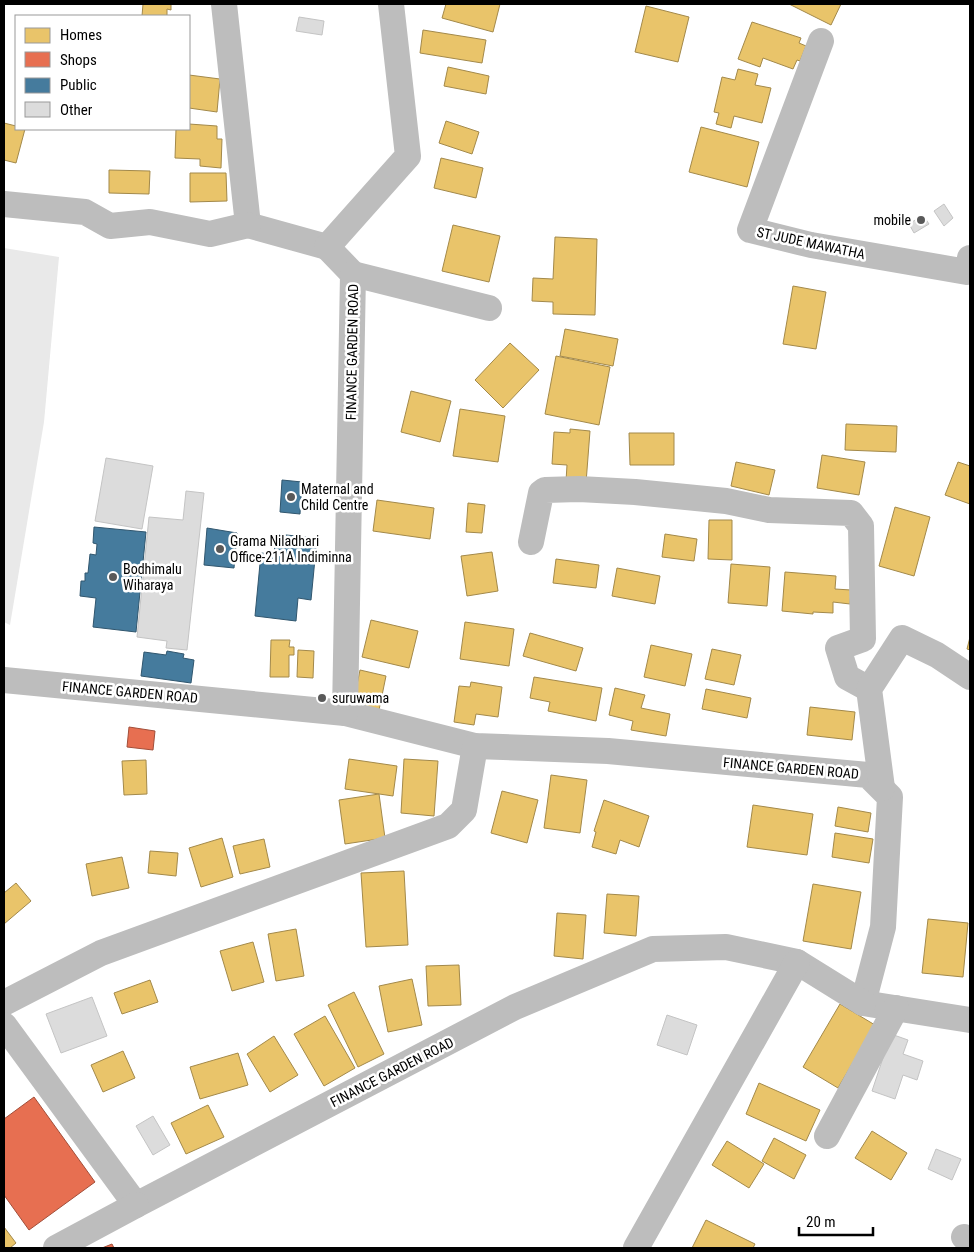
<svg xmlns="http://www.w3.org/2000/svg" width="974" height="1252" viewBox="0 0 974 1252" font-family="'Roboto Condensed',sans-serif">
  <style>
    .green { fill: #e9e9e9 }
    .homes { fill: #e9c46a; stroke: #a3894a }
    .shops { fill: #e76f51; stroke: #a24e39 }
    .public { fill: #457b9d; stroke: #30566e }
    .building { fill: #dcdcdc; stroke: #c4c4c4 }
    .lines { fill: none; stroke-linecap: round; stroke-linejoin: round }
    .minor { stroke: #bdbdbd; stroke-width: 26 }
    .poi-dot { fill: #595959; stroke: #fff; stroke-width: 2 }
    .labels { text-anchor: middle; stroke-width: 5; stroke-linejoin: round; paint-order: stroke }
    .poi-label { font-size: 14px; fill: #000; stroke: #fff; text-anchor: start }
    .street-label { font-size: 14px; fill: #000; stroke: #fff }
  </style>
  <rect width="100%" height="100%" fill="#fff"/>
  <polygon class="green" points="4,248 59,257 44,422 10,625 4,622"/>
  <g class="homes">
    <polygon points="143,4 171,4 171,10 167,9 167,16 142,16"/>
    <polygon points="446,4 500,4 493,32 442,18"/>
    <polygon points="789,4 841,4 831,25"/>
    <polygon points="646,6 689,17 678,62 635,52"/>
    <polygon points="752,22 801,38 799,43 806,46 800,61 797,60 793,69 763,58 760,67 738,59"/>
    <polygon points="423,30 486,40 482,63 420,53"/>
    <polygon points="448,67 489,76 486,94 444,86"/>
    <polygon points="738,69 758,74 755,85 771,88 762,123 734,116 731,128 716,124 719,113 714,112 722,77 735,80"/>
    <polygon points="189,75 220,79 217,112 189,108"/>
    <polygon points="446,121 479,132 472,154 439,143"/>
    <polygon points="4,123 16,126 16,129 25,129 16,163 4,160"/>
    <polygon points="189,124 217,126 217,139 222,139 221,168 200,166 200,159 175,158 176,129 189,129"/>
    <polygon points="701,127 759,142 747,187 689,172"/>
    <polygon points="441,158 483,168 476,198 434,188"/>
    <polygon points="109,170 150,171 149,194 109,193"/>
    <polygon points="190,173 226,173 227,201 190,202"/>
    <polygon points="453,225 500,236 489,282 442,271"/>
    <polygon points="555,237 597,239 595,315 553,314 553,302 532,301 533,278 553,279"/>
    <polygon points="793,286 826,292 816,349 783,344"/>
    <polygon points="565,329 618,339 613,366 560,356"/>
    <polygon points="510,343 539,370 503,408 475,380"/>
    <polygon points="556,356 610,367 599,425 545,414"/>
    <polygon points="411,391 451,401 440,442 401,432"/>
    <polygon points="460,409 505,416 498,462 453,456"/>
    <polygon points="846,424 897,426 896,452 845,450"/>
    <polygon points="570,429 590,431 586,483 566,481 567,465 552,464 554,432 570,433"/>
    <polygon points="629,433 674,433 674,465 630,465"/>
    <polygon points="822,455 865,462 859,495 817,488"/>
    <polygon points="736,462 775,470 769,495 731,486"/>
    <polygon points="958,462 970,466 970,504 945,495"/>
    <polygon points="377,500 434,508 430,539 373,531"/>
    <polygon points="468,503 485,505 482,533 466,532"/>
    <polygon points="895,507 930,517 914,576 879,566"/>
    <polygon points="709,520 732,520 732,560 708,559"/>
    <polygon points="665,534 697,539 694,561 662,557"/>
    <polygon points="492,552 498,591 467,596 461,556"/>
    <polygon points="556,559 599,565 596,588 553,583"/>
    <polygon points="731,564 770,567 767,606 728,603"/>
    <polygon points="617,568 660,576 655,604 612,596"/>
    <polygon points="785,572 836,576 835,589 851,590 850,604 833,602 833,613 813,612 813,614 782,611"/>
    <polygon points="371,620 418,631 409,668 362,657"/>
    <polygon points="465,622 514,629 509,666 460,659"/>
    <polygon points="530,633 583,648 576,671 523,656"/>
    <polygon points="970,637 970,650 967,649"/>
    <polygon points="271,640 290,640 289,647 294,647 294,655 289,655 289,677 270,677"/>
    <polygon points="651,645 692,654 685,686 644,677"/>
    <polygon points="712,649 741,655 734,685 705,679"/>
    <polygon points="298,650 314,651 313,678 297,677"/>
    <polygon points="360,670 386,676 379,710 353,704"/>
    <polygon points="534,677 602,688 596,721 548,711 550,702 530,698"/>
    <polygon points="471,682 502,687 498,717 476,714 474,725 454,722 459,686 470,687"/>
    <polygon points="615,688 645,695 641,708 670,714 666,736 631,730 633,721 609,715"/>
    <polygon points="706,689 751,698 747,718 702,709"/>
    <polygon points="810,707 855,712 852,740 807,735"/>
    <polygon points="349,759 397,766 393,796 345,789"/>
    <polygon points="404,759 438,761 434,816 401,813"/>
    <polygon points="146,760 147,794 124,795 122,761"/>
    <polygon points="551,775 587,780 580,833 544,828"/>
    <polygon points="502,791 538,800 527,843 491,833"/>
    <polygon points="379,794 385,838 345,844 339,800"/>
    <polygon points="604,800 649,816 639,847 620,840 616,854 592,847 596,832 594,831"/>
    <polygon points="753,805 813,814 807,855 747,847"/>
    <polygon points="838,807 871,813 868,832 835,826"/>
    <polygon points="835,833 873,839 869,863 832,857"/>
    <polygon points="222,838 233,877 201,887 189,848"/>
    <polygon points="264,839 270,867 240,874 233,846"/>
    <polygon points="150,851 178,853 176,876 148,873"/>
    <polygon points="122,857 129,888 92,896 86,864"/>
    <polygon points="404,871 408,945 366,947 361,873"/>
    <polygon points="16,883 31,901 4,924 4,893"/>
    <polygon points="813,884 861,892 851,949 803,941"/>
    <polygon points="607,894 639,896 636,936 604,933"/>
    <polygon points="557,913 586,915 583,959 554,956"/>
    <polygon points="928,919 968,923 963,977 922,973"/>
    <polygon points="296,929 304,976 276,981 268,934"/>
    <polygon points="253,942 264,982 232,991 220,951"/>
    <polygon points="459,965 461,1005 428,1006 426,966"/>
    <polygon points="412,979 422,1025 388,1032 379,986"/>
    <polygon points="150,980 158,1002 122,1014 114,993"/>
    <polygon points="354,992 384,1054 358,1067 328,1005"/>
    <polygon points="840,1004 875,1025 838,1088 803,1067"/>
    <polygon points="325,1016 355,1068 324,1086 294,1034"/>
    <polygon points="274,1036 298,1075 270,1092 247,1054"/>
    <polygon points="123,1051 135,1078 103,1092 91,1065"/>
    <polygon points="238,1053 248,1085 200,1099 190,1067"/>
    <polygon points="759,1083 820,1110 806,1141 746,1114"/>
    <polygon points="208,1105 224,1137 186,1154 171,1123"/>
    <polygon points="872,1131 907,1153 891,1180 855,1158"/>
    <polygon points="774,1138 806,1155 794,1179 762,1161"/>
    <polygon points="727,1141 764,1164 749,1188 712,1165"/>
    <polygon points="706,1220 755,1244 753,1248 692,1248"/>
    <polygon points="4,1227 16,1243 10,1248 4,1248"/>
  </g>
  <g class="shops">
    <polygon points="129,727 155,731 153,750 127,747"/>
    <polygon points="34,1097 95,1182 29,1230 4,1195 4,1119"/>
    <polygon points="112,1244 114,1248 102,1248"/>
  </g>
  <g class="public">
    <polygon points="282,480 302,482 300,514 280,512"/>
    <polygon points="94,527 146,532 136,632 93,627 96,598 80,596 81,581 85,581 85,573 88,573 90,554 96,555 97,544 93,543"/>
    <polygon points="207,528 237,533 234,568 204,565"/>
    <polygon points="276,534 317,538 311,600 298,598 296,621 255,616 261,553 274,554"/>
    <polygon points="167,651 184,654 183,658 194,660 191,683 141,676 144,652 166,655"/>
  </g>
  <g class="building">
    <polygon points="299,17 324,21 322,35 296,31"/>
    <polygon points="944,204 953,218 944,226 934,211"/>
    <polygon points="923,215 929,224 914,233 909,224"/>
    <polygon points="106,458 153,466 142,529 95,521"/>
    <polygon points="186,491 204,493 187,650 166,648 167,641 137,637 149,517 183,520"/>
    <polygon points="92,997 107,1036 61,1053 46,1014"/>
    <polygon points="667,1015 697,1025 687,1055 657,1045"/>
    <polygon points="891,1034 908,1040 903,1054 923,1061 917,1080 903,1075 895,1099 872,1091"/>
    <polygon points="153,1116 170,1145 153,1155 136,1126"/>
    <polygon points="936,1149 961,1159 952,1180 928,1169"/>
  </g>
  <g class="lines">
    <g class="minor">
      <polyline points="224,4 248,225 327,247"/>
      <polyline points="391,4 408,156 327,247 353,274 345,713 475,746 608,751 868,775 890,797 883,927 863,1003 970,1020"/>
      <polyline points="821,41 750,230 811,245 967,272 970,258"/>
      <polyline points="4,204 85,212 110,226 150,222 210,234 248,225"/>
      <polyline points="353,274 489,308"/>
      <polyline points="531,542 541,493 545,490 579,489 635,492 726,501 769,510 851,513 861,526 863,639 838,648 847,677 869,689"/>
      <polyline points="4,680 345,713"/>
      <polyline points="882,788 869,689 902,638 937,655 970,677"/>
      <polyline points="4,1003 101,953 448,826 464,810 475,746"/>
      <polyline points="4,1025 136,1205 515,1007 653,949 726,947 797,962 863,1003"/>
      <polyline points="827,1136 896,1008"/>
      <polyline points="964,1237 970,1240"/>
      <polyline points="56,1248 136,1205"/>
      <polyline points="636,1248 797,962"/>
    </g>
  </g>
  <g class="poi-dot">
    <circle cx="921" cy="220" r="5"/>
    <circle cx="291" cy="497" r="5"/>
    <circle cx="220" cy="549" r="5"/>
    <circle cx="113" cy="577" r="5"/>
    <circle cx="322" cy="698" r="5"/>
  </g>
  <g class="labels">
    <g class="poi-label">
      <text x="911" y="225" text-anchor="end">mobile</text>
      <text x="301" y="494">Maternal and<tspan x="301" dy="16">Child Centre</tspan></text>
      <text x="230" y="546">Grama Niladhari<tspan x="230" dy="16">Office-211A Indiminna</tspan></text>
      <text x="123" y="574">Bodhimalu<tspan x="123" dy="16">Wiharaya</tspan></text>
      <text x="332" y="703">suruwama</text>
    </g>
    <g class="street-label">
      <text transform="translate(811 243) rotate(12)" y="5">ST JUDE MAWATHA</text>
      <text transform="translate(352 352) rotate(-89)" y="5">FINANCE GARDEN ROAD</text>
      <text transform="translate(130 692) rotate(5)" y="5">FINANCE GARDEN ROAD</text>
      <text transform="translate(791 768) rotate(5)" y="5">FINANCE GARDEN ROAD</text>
      <text transform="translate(392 1072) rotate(-27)" y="5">FINANCE GARDEN ROAD</text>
    </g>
  </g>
  <rect width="974" height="1252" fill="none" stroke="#000000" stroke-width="10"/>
  <rect x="15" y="15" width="175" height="115" fill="#ffffff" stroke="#999999"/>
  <rect x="25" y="28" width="25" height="15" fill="#e9c46a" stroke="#999999"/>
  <text x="60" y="40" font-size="15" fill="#000000">Homes</text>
  <rect x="25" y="52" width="25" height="15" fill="#e76f51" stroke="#999999"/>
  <text x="60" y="65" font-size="15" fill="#000000">Shops</text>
  <rect x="25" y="78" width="25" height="15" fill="#457b9d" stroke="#999999"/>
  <text x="60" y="90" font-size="15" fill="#000000">Public</text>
  <rect x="25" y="102" width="25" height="15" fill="#dcdcdc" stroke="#999999"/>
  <text x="60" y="115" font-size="15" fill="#000000">Other</text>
  <path d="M799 1227v8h74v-8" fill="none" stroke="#000000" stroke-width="2.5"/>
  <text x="806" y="1227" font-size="15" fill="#000000" stroke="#ffffff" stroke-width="4" paint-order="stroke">20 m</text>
</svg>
